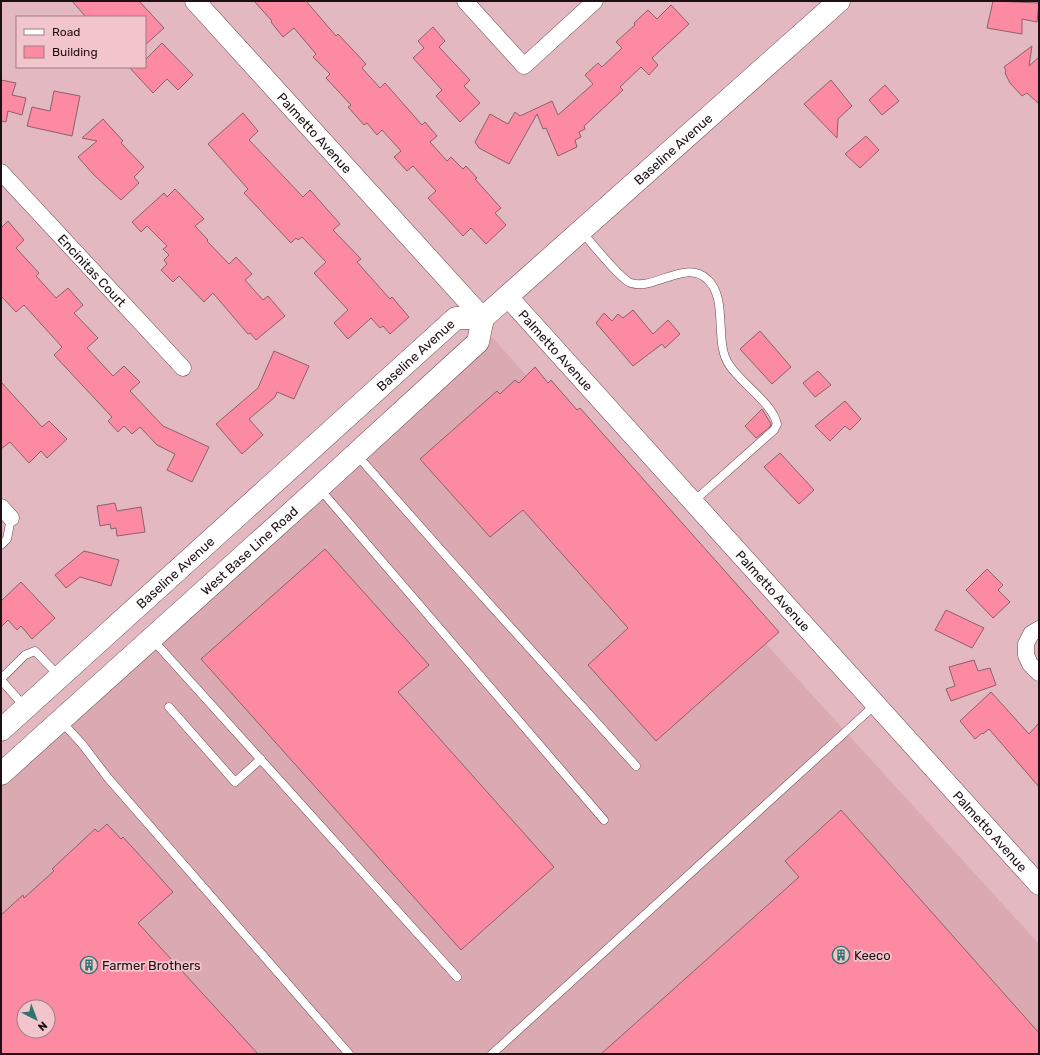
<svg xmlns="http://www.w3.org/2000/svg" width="1040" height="1055" viewBox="0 0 1040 1055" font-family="Rubik,sans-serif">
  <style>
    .built { fill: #dba9b2; fill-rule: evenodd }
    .building { fill: #fc8aa3; stroke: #89626a; fill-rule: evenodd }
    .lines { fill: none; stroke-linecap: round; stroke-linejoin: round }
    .service-casing { stroke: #6a454d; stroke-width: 9 }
    .minor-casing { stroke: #6a454d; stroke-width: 17 }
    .tertiary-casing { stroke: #6a454d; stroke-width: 21 }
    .primary-casing { stroke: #6a454d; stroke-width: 23 }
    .service { stroke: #fff; stroke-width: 8 }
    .minor { stroke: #fff; stroke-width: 16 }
    .tertiary { stroke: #fff; stroke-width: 20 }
    .primary { stroke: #fff; stroke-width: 22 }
    .labels { text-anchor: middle; stroke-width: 3.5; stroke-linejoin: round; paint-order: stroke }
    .street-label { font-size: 13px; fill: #1e0f12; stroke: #f2c5cd }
    .poi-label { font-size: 13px; fill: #1e0f12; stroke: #f2c5cd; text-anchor: start }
  </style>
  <rect width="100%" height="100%" fill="#e4b8c0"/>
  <path class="built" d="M492,337L804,686L1039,944V1054H1V783ZM24,1007H48V1031H24Z"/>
  <g class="building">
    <polygon points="72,1 139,1 164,28 145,45 145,17 86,17"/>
    <polygon points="254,1 306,1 336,36 338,34 366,64 362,68 380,88 385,83 422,125 425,122 437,136 430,142 447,161 451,157 463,169 466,166 477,178 475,179 501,208 495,213 506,225 486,244 471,228 463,236 428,198 436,191 413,166 407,171 394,157 401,151 382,130 377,135 367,123 364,125 348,107 351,105 326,78 330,74 313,57 316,54 294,28 283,37 271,22 272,21"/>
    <polygon points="993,1 1039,3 1037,22 1022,19 1022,34 987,28"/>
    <polygon points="671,5 689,24 652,58 658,65 649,75 641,67 620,87 623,90 584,126 585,129 579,132 581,137 575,140 577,147 558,156 546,128 543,129 537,114 509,164 479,148 475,142 490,114 508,124 515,112 520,116 552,101 558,115 593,84 585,75 598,63 602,67 622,48 616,42 635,25 634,23 648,10 657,19"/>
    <polygon points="433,27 445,41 439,47 470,80 464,86 480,103 460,122 436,96 442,90 413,58 424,48 418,41"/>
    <polygon points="162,43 193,75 178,90 167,79 153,93 129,67 145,67 145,60"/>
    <polygon points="1032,46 1029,66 1039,57 1039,104 1027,93 1022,96 1010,83 1005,73 1006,71 1004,67"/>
    <polygon points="1,80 16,83 12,95 26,98 22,115 8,111 6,122 1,121"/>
    <polygon points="831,80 852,106 838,119 837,138 804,104"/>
    <polygon points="885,85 899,101 882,115 869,100"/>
    <polygon points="54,91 80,96 72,136 27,126 32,107 50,111"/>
    <polygon points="243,113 258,131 249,140 303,197 310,190 340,224 333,230 361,259 357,262 390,299 392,297 409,317 390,334 383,326 380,328 371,318 348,339 334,323 348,310 314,273 326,262 302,237 298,240 296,238 291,243 244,193 248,189 208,144"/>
    <polygon points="103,119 123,141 121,143 144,167 134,177 139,183 121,200 94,175 78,157 97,141 82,138"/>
    <polygon points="866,136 879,150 860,168 845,154"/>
    <polygon points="175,189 204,219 195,226 208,240 207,241 229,264 236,257 252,274 245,280 263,300 268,296 285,316 256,340 250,333 248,334 213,293 204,302 179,276 173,282 161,270 167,264 164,260 169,255 163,249 167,246 147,226 141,232 132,222 164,193 167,197"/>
    <polygon points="8,221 24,240 16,248 39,273 36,276 56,298 68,288 83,305 74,313 98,338 87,348 113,376 124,366 140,382 130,391 163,426 209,447 192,482 167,470 175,454 157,445 140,427 132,434 124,426 118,432 108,421 112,417 54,355 62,347 24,305 16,312 1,296 1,228"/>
    <polygon points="633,310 653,334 668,320 680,334 665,348 662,344 633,366 596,323 604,313 612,321 618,314 623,318"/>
    <polygon points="760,331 791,367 772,384 740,349"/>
    <polygon points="274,351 309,366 294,399 277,392 275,397 249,419 263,435 242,454 216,424 258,388"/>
    <polygon points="535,367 548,383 551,380 577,410 580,408 779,632 656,741 588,665 628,628 523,510 490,537 420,459 497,391 500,394 515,380 519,383"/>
    <polygon points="818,371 831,385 815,397 803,383"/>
    <polygon points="1,382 42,427 49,421 67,439 47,458 41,451 29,463 10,442 1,449"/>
    <polygon points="845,401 861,419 850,430 845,426 830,441 815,426"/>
    <polygon points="762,409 771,424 770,427 756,438 745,426"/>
    <polygon points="780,453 814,490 799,504 764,467"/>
    <polygon points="115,503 117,511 141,507 145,532 117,536 116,528 111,529 110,524 100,526 97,506"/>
    <polygon points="325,549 429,665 398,692 554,867 461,950 201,659"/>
    <polygon points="84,551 119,560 111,586 80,577 66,588 55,575"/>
    <polygon points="987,569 1003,585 998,590 1010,602 993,618 966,590"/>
    <polygon points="21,582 55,618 32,639 21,626 17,630 8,620 1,627 1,601"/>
    <polygon points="946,610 984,628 972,648 935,630"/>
    <polygon points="974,660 978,671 990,668 996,685 951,701 946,689 955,686 949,667"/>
    <polygon points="991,692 1029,734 1039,723 1039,787 989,729 983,734 982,733 975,739 960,721"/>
    <polygon points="841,810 1039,1033 1039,1054 601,1054 799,877 785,861"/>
    <path d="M107,824L121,839L123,837L173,892L138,923L258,1054H1V915L23,895L24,898L54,871L52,869L95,829L98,832ZM24,1007H48V1031H24Z"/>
  </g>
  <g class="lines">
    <defs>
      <g id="service">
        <path d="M581,231C590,241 621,280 631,283C654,291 686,258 708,280C729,300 713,344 730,366C742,384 773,404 777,424L774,430L694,501"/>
        <polyline points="356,454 448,558 636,766"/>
        <polyline points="319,488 604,820"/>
        <polyline points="1,545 7,539 11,518"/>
        <polyline points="152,639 457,977"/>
        <polyline points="1,679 25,655 35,651 59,676"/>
        <polyline points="1,680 25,707"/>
        <polyline points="169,707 235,782 261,759"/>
        <polyline points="61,721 82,744 108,778 349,1054"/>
        <polyline points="492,1054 876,704"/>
      </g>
      <g id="minor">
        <polyline points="465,1 524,66 595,1"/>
        <path id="s1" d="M1,172L183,368"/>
        <polyline points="1,507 11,518"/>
        <polyline points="1039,629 1031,634 1026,644 1026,655 1030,664 1039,673"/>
      </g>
      <g id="tertiary">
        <path id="s2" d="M195,1L483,318"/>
        <path id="s3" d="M507,296L1039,885"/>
      </g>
      <g id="primary">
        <path id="s4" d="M1,730L456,318H483L839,1"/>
        <path id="s5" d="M1,774L312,494L478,342L483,318"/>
      </g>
    </defs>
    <use href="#service" class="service-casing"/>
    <use href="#minor" class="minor-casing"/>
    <use href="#tertiary" class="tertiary-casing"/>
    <use href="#primary" class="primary-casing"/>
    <use href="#service" class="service"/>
    <use href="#minor" class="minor"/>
    <use href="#tertiary" class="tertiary"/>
    <use href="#primary" class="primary"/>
  </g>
  <defs>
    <symbol id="building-ring" viewBox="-11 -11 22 22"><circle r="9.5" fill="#f2c5cd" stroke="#2d756e" stroke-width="1.5"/><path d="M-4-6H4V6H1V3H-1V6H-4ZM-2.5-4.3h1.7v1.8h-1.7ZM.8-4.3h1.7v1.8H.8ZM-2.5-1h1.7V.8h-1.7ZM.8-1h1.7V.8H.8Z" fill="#2d756e"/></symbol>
  </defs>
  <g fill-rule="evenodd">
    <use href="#building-ring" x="831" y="945" width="20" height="20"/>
    <use href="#building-ring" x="79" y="955" width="20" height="20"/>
  </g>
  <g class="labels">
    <g class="street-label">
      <text dy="5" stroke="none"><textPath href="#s2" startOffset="178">Palmetto Avenue</textPath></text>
      <text dy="5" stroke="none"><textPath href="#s4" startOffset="895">Baseline Avenue</textPath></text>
      <text dy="5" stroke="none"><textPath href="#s1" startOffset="134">Encinitas Court</textPath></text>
      <text dy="5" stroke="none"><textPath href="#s3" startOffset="73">Palmetto Avenue</textPath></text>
      <text dy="5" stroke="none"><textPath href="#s4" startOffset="559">Baseline Avenue</textPath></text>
      <text dy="5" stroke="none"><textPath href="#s5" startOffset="334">West Base Line Road</textPath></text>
      <text dy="5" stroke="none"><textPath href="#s4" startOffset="235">Baseline Avenue</textPath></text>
      <text dy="5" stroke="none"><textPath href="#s3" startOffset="397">Palmetto Avenue</textPath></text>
      <text dy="5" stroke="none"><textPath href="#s3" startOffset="721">Palmetto Avenue</textPath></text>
    </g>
    <g class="poi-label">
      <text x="854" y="960">Keeco</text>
      <text x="102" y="970">Farmer Brothers</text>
    </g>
  </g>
  <rect width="1040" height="1055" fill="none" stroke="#1e0f12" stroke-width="4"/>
  <rect x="16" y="16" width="130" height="52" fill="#f2c5cd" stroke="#9d7c82"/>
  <rect x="24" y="29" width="20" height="6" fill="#ffffff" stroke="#9d7c82"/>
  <text x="52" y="36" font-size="12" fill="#1e0f12">Road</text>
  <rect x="24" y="46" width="20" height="12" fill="#fc8aa3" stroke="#9d7c82"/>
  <text x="52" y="56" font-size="12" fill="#1e0f12">Building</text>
  <g transform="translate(36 1019) rotate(138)"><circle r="19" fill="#f2c5cd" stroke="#9d7c82"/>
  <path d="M0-3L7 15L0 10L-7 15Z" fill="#2d756e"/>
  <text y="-6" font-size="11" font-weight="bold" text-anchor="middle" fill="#1e0f12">N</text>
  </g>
</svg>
